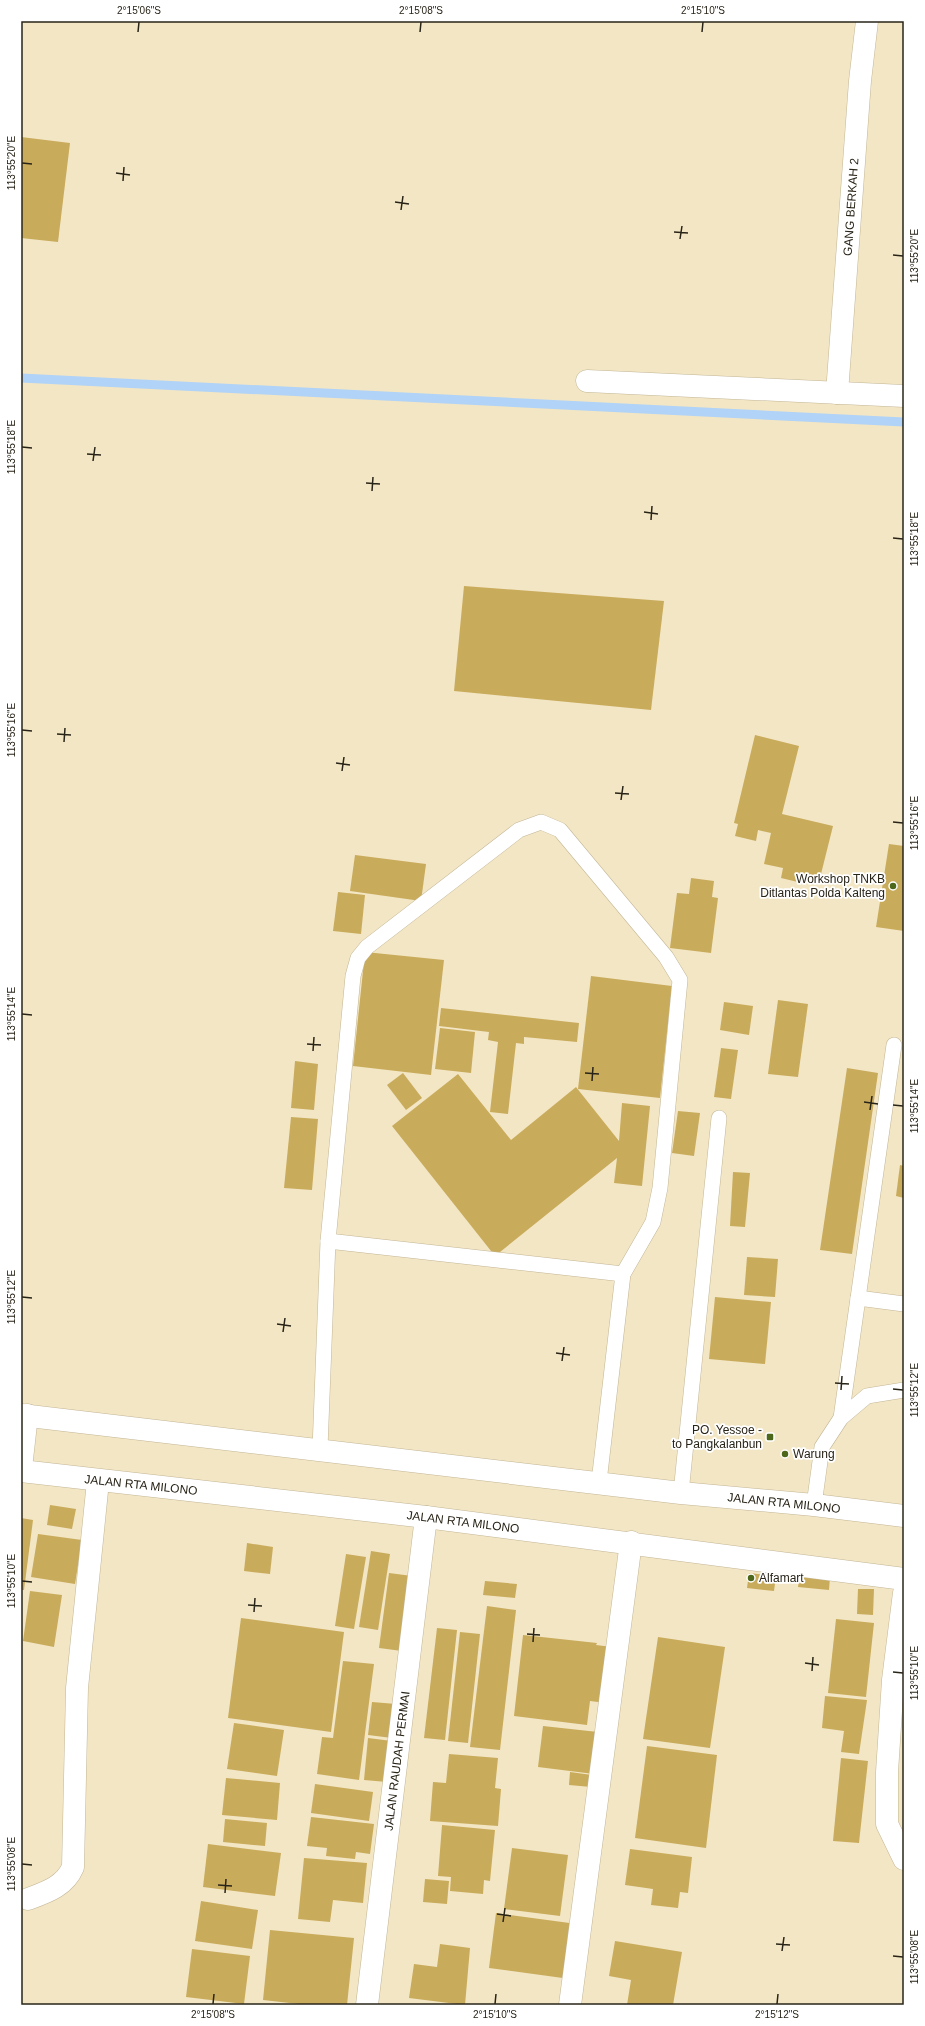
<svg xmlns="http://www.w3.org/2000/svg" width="925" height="2026" viewBox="0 0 925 2026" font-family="Arial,sans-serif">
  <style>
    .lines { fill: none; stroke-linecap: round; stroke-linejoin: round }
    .stream { stroke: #b0d3f7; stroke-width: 9 }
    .building { fill: #c9ab5c }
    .service-casing { stroke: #c3b696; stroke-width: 16 }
    .minor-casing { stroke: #c3b696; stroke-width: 23 }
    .trunk-casing { stroke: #c3b696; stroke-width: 23 }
    .service { stroke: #fff; stroke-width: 15 }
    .minor { stroke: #fff; stroke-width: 22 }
    .trunk { stroke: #fff; stroke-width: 22 }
    .ticks { fill: none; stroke: #292418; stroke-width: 1.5 }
    .poi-dot { fill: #4d681b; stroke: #fff; stroke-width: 1.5 }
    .labels { text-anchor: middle; stroke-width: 3.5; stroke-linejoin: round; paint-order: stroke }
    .street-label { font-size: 12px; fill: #292418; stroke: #fff }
    .poi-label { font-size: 12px; fill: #292418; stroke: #fff; text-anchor: end }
    .neatline { fill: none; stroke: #292418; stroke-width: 1.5 }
    .ticks-label { font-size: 10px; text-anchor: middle; fill: #292418 }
  </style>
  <rect width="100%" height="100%" fill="#f3e6c4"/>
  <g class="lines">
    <polyline class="stream" points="21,378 904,422"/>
  </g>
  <g class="building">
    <polygon points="21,137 70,143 58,242 21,238"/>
    <polygon points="464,586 664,601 651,710 454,691"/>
    <polygon points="755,735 799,746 782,814 833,826 820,878 805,874 802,883 781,878 783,868 764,864 771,833 758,830 756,841 735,836 738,824 734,823"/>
    <polygon points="889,844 904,846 904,931 876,927"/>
    <polygon points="355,855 426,864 421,901 350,891"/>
    <polygon points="691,878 714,881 712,897 718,898 711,953 670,948 677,893 689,894"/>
    <polygon points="338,892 365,895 361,934 333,931"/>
    <polygon points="365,952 444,960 431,1075 353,1066"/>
    <polygon points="591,976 672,986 660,1098 578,1089"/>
    <polygon points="778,1000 808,1004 798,1077 768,1074"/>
    <polygon points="724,1002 753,1006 749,1035 720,1030"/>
    <polygon points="441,1008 579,1023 577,1042 524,1037 524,1044 516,1043 508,1114 490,1112 498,1042 488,1040 489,1032 439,1026"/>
    <polygon points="440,1028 475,1032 471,1073 435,1069"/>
    <polygon points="721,1048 738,1050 731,1099 714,1097"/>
    <polygon points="295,1061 318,1064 314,1110 291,1108"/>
    <polygon points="847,1068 878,1073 852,1254 820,1250"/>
    <polygon points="403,1073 422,1098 406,1110 387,1085"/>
    <polygon points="458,1074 511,1140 576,1087 619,1141 622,1103 650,1106 642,1186 614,1183 617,1158 495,1256 392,1126"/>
    <polygon points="678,1111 700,1113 694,1156 672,1153"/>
    <polygon points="291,1117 318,1119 312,1190 284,1188"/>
    <polygon points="900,1165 904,1166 904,1198 896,1196"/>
    <polygon points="733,1172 750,1173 745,1227 730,1226"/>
    <polygon points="747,1257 778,1259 775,1297 744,1295"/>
    <polygon points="715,1297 771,1302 765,1364 709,1359"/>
    <polygon points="50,1505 76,1509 72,1529 47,1525"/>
    <polygon points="21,1518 33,1520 24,1590 21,1590"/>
    <polygon points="38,1534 82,1540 75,1584 31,1577"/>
    <polygon points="247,1543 273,1547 270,1574 244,1571"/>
    <polygon points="371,1551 390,1554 378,1630 359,1627"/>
    <polygon points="346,1554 366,1557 354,1629 335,1626"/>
    <polygon points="389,1573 412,1576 402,1651 379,1648"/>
    <polygon points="749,1573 776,1576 774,1591 747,1588"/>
    <polygon points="800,1573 830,1577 829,1590 798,1587"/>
    <polygon points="485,1581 517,1584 515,1598 483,1595"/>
    <polygon points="858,1589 874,1589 873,1615 857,1614"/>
    <polygon points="30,1591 62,1595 54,1647 23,1641"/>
    <polygon points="487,1606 516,1610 500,1750 470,1747"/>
    <polygon points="241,1618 344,1632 331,1732 228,1718"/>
    <polygon points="836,1619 874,1623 866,1697 828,1693"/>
    <polygon points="437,1628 457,1630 445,1740 424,1738"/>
    <polygon points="460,1632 480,1634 468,1743 448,1741"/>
    <polygon points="523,1635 597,1643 596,1645 612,1647 606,1703 590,1701 587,1725 514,1716"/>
    <polygon points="658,1637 725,1647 710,1748 643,1739"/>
    <polygon points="343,1661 374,1664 359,1780 317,1774 322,1737 333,1738"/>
    <polygon points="825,1696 867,1700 859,1754 841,1752 844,1731 822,1728"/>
    <polygon points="372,1702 396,1704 392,1738 368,1735"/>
    <polygon points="234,1723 284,1730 277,1776 227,1769"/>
    <polygon points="543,1726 598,1732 594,1774 538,1767"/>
    <polygon points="368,1738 392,1741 387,1782 364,1780"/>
    <polygon points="647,1746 717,1755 706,1848 635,1838"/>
    <polygon points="449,1754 498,1758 495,1788 501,1789 498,1826 430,1821 433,1782 446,1783"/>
    <polygon points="841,1758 868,1761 859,1843 833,1841"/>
    <polygon points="570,1772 592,1775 591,1787 569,1785"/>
    <polygon points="226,1778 280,1783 277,1820 222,1815"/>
    <polygon points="315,1784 373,1792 369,1821 311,1813"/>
    <polygon points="311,1817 374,1824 370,1854 356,1852 355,1859 326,1856 327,1848 307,1846"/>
    <polygon points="225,1819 267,1823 265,1846 223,1842"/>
    <polygon points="442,1825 495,1830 490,1881 484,1880 483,1894 450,1891 451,1877 438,1876"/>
    <polygon points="208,1844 281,1853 275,1896 203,1887"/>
    <polygon points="512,1848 568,1855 560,1916 504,1909"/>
    <polygon points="630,1849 692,1857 688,1893 680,1892 678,1908 651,1905 653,1889 625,1885"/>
    <polygon points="304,1858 367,1863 363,1903 333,1900 330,1922 298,1919"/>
    <polygon points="425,1879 449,1881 447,1904 423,1902"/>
    <polygon points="201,1901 258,1910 252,1949 195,1941"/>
    <polygon points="496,1913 577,1924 570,1979 489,1968"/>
    <polygon points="270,1930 354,1938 347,2005 308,2005 263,2000"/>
    <polygon points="615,1941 682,1952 673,2005 627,2005 631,1980 609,1976"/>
    <polygon points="440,1944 470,1948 465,2005 409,1998 414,1964 437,1967"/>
    <polygon points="192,1949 250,1956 244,2004 186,1997"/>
  </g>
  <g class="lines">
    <defs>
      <g id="service">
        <polyline points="328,1241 623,1274"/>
        <polyline points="858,1298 904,1304"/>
        <polyline points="841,1418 894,1045"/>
        <polyline points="320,1449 328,1241 353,976 358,958 367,947 519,830 541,822 560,830 666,957 680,980 660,1188 653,1222 623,1274 599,1482"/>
        <polyline points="681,1493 719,1118"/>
        <polyline points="814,1505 822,1447 841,1418 867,1396 904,1390"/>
      </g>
      <g id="minor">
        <polyline points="587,381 904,396"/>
        <polyline points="837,393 860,81 867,21"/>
        <polyline points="904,1593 893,1680 887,1772 887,1824 904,1859"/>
        <path d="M28,1899C47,1892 65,1886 73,1867L77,1688L98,1481"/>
        <polyline points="367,2005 426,1517"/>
        <polyline points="570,2005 631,1542"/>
      </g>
      <g id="trunk">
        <polyline points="21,1415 681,1493 814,1505 904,1516"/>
        <polyline points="21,1468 27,1415"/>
        <polyline points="21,1471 426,1517 904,1579"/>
      </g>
    </defs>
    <use href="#service" class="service-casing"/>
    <use href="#minor" class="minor-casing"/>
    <use href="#trunk" class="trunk-casing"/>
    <use href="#service" class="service"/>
    <use href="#minor" class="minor"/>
    <use href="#trunk" class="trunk"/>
  </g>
  <path class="ticks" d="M138,32L139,22M420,32L421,22M702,32L703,22M22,163L32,164M116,173L130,175M123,181L124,167M395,202L409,204M401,210L403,196M674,232L688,233M680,239L682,226M893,255L903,256M22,447L32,448M87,454L101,455M93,461L95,447M366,483L380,484M372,491L373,477M644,512L658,514M651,520L652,506M893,538L903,539M22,730L32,731M57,734L71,735M64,742L65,728M336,763L350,765M342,771L344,757M615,793L629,794M621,800L623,786M893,822L903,823M22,1014L32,1015M307,1044L321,1045M313,1051L314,1037M585,1073L599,1074M592,1081L593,1067M864,1102L878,1104M893,1105L903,1106M870,1110L872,1096M22,1297L32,1298M277,1324L291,1326M283,1332L285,1318M556,1353L570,1355M562,1361L564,1347M835,1383L849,1384M893,1389L903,1390M841,1390L842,1376M22,1581L32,1582M248,1605L262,1606M254,1612L255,1598M527,1634L540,1635M533,1642L534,1628M805,1663L819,1665M812,1671L813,1657M893,1672L903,1673M22,1864L32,1865M218,1885L232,1886M225,1893L226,1879M497,1914L511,1916M503,1922L505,1908M776,1944L790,1945M782,1951L784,1937M893,1956L903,1957M213,2004L214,1994M495,2004L496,1994M777,2004L778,1994"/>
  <g class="poi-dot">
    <circle cx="893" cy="886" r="4"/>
    <rect x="766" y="1433" width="8" height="8" rx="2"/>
    <circle cx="785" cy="1454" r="4"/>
    <circle cx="751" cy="1578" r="4"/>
  </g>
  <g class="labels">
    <g class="street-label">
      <text transform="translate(851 207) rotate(-86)" y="4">GANG BERKAH 2</text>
      <text transform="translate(141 1485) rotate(6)" y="4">JALAN RTA MILONO</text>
      <text transform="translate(784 1503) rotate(6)" y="4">JALAN RTA MILONO</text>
      <text transform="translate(463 1522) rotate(7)" y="4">JALAN RTA MILONO</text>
      <text transform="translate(397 1761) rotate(-83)" y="4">JALAN RAUDAH PERMAI</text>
    </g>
    <g class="poi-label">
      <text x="885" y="883">Workshop TNKB<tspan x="885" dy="14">Ditlantas Polda Kalteng</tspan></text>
      <text x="762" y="1434">PO. Yessoe -<tspan x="762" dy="14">to Pangkalanbun</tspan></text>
      <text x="793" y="1458" text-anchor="start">Warung</text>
      <text x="759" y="1582" text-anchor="start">Alfamart</text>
    </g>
  </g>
  <rect width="925" height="2026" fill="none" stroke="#ffffff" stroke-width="44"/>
  <rect x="22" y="22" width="881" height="1982" class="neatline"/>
  <g class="ticks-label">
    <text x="139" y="14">2°15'06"S</text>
    <text x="421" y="14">2°15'08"S</text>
    <text x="703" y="14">2°15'10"S</text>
    <text transform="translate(11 163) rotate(-90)" y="4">113°55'20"E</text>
    <text transform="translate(914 256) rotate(-90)" y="4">113°55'20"E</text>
    <text transform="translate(11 447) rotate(-90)" y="4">113°55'18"E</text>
    <text transform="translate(914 539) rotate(-90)" y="4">113°55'18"E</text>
    <text transform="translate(11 730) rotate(-90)" y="4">113°55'16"E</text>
    <text transform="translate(914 823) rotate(-90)" y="4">113°55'16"E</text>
    <text transform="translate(11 1014) rotate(-90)" y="4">113°55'14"E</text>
    <text transform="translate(914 1106) rotate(-90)" y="4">113°55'14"E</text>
    <text transform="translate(11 1297) rotate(-90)" y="4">113°55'12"E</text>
    <text transform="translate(914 1390) rotate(-90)" y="4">113°55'12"E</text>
    <text transform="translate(11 1581) rotate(-90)" y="4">113°55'10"E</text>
    <text transform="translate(914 1673) rotate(-90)" y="4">113°55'10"E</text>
    <text transform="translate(11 1864) rotate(-90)" y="4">113°55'08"E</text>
    <text transform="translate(914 1957) rotate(-90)" y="4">113°55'08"E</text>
    <text x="213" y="2018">2°15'08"S</text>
    <text x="495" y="2018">2°15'10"S</text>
    <text x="777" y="2018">2°15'12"S</text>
  </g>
</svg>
